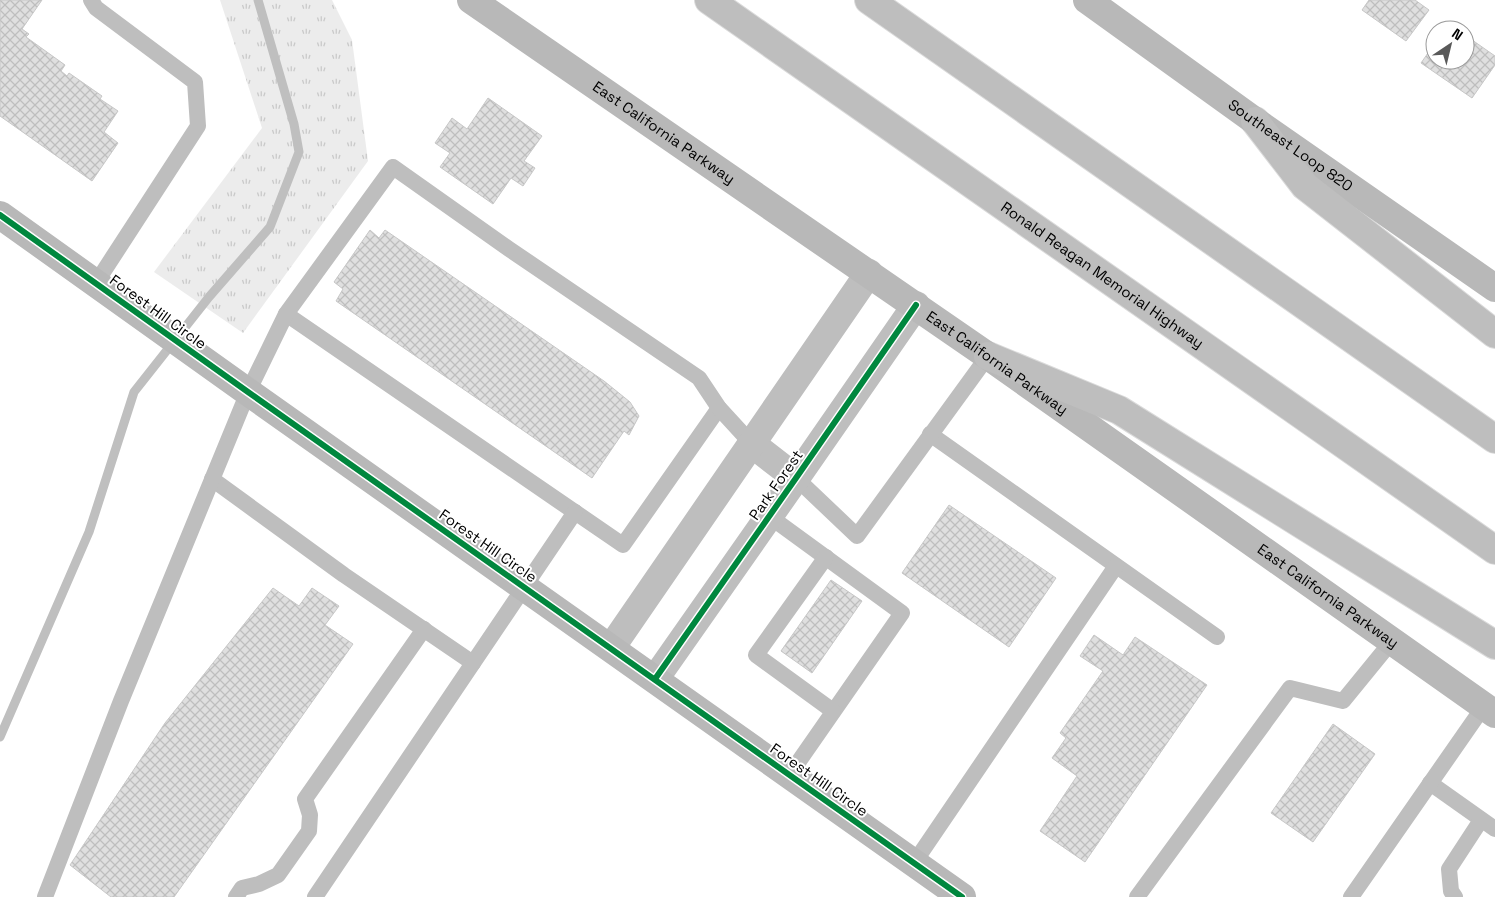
<svg xmlns="http://www.w3.org/2000/svg" width="1495" height="897" viewBox="0 0 1495 897" font-family="'Space Grotesk',sans-serif">
  <style>
    .grass { fill: url(#grass-tufts) }
    .lines { fill: none; stroke-linecap: round; stroke-linejoin: round }
    .stream { stroke: #bfbfbf; stroke-width: 9 }
    .building { fill: url(#building-cross-hatch); stroke: #c7c7c7 }
    .highway-casing { stroke: #dbdbdb; stroke-width: 30 }
    .lane { stroke: #bebebe; stroke-width: 16 }
    .street { stroke: #bebebe; stroke-width: 28 }
    .secondary { stroke: #b8b8b8; stroke-width: 28 }
    .highway { stroke: #bebebe; stroke-width: 28 }
    .cycleway-casing { stroke: #fff; stroke-width: 9 }
    .cycleway { stroke: #00873e; stroke-width: 6 }
    .labels { text-anchor: middle; stroke-width: 4; stroke-linejoin: round; paint-order: stroke }
    .street-label { font-size: 15px; fill: #000; stroke: #fff }
  </style>
  <defs>
    <pattern id="grass-tufts" width="24" height="20" patternUnits="userSpaceOnUse" patternTransform="scale(1.25)"><rect width="24" height="20" fill="#ececec"/><path d="M3 7l-1-3M5 7V3M7 7l1-3M15 17l-1-3M17 17v-4M19 17l1-3" fill="none" stroke="#c9c9c9"/></pattern>
    <pattern id="building-cross-hatch" width="8" height="8" patternUnits="userSpaceOnUse" patternTransform="scale(1.25)"><rect width="8" height="8" fill="#dfdfdf"/><path d="M0 0l8 8M0 8l8-8" fill="none" stroke="#bebebe"/></pattern>
  </defs>
  <rect width="100%" height="100%" fill="#fff"/>
  <polygon class="grass" points="220,0 332,0 352,40 368,161 243,333 154,272 262,128"/>
  <g class="lines">
    <polyline class="stream" points="0,737 89,532 134,392 209,297 270,227 299,152 294,124 258,0"/>
  </g>
  <g class="building">
    <polygon points="0,0 42,0 22,29 29,34 26,37 65,65 61,71 67,76 69,73 102,96 100,99 118,111 104,132 118,143 92,181 0,116"/>
    <polygon points="1369,0 1415,0 1429,10 1406,41 1362,10"/>
    <polygon points="1448,23 1458,30 1444,30"/>
    <polygon points="1465,35 1495,56 1495,65 1472,98 1421,63 1435,43 1435,60 1465,60"/>
    <polygon points="488,98 542,136 524,161 535,168 523,186 511,178 493,204 440,167 450,153 435,143 452,118 467,129"/>
    <polygon points="370,230 379,238 385,230 604,381 630,402 639,416 629,435 624,431 592,478 336,301 343,289 334,282"/>
    <polygon points="949,505 1056,578 1009,647 902,573"/>
    <polygon points="831,580 862,601 812,673 781,651"/>
    <polygon points="273,588 299,606 312,588 339,606 325,625 353,644 174,897 111,897 70,865 165,723"/>
    <polygon points="1094,635 1123,655 1135,637 1207,685 1085,862 1040,831 1077,776 1052,758 1066,738 1060,733 1103,671 1080,656"/>
    <polygon points="1333,724 1375,754 1313,842 1271,813"/>
  </g>
  <g class="lines">
    <defs>
      <g id="highway">
        <path id="s3" d="M709,0L1495,550"/>
        <polyline points="869,0 1495,439"/>
        <polyline points="1255,121 1305,186 1495,334"/>
        <polyline points="988,356 1119,410 1495,645"/>
      </g>
    </defs>
    <use href="#highway" class="highway-casing"/>
    <g class="lane">
      <polyline points="91,0 96,8 195,82 198,126 96,283"/>
      <polyline points="286,314 623,545 719,408"/>
      <polyline points="930,434 1217,637"/>
      <polyline points="796,478 857,536 988,356"/>
      <polyline points="212,479 344,575 473,663"/>
      <polyline points="769,516 902,613 790,774"/>
      <polyline points="826,557 756,655 833,711"/>
      <polyline points="1430,783 1495,829"/>
      <polyline points="914,863 1116,566"/>
      <polyline points="45,897 121,701 248,392 286,314 393,167 509,249 699,378 719,408 752,444"/>
      <polyline points="236,897 242,888 259,884 278,875 309,831 310,815 305,799 424,629"/>
      <polyline points="315,897 575,512"/>
      <polyline points="1137,897 1290,688 1343,701 1392,641"/>
      <polyline points="1351,897 1484,706"/>
      <polyline points="1455,897 1451,891 1449,869 1481,820"/>
    </g>
    <g class="street">
      <polyline points="752,444 796,478"/>
      <polyline points="611,648 869,273"/>
      <polyline points="655,679 796,478 916,305"/>
    </g>
    <g class="secondary">
      <path id="s1" d="M471,0L988,356L1495,714"/>
      <path id="s2" d="M1087,0L1255,121L1495,288"/>
      <polyline points="0,215 248,392 962,897"/>
    </g>
    <use href="#highway" class="highway"/>
    <defs>
      <g id="cycleway">
        <polyline points="0,215 248,392 962,897"/>
        <polyline points="655,679 796,478 916,305"/>
      </g>
    </defs>
    <use href="#cycleway" class="cycleway-casing"/>
    <use href="#cycleway" class="cycleway"/>
  </g>
  <g class="labels">
    <g class="street-label">
      <text dy="5" stroke="none"><textPath href="#s1" startOffset="234">East California Parkway</textPath></text>
      <text dy="5" stroke="none"><textPath href="#s2" startOffset="250">Southeast Loop 820</textPath></text>
      <text dy="5" stroke="none"><textPath href="#s3" startOffset="480">Ronald Reagan Memorial Highway</textPath></text>
      <text transform="translate(158 312) rotate(36)" y="5">Forest Hill Circle</text>
      <text dy="5" stroke="none"><textPath href="#s1" startOffset="639">East California Parkway</textPath></text>
      <text transform="translate(776 485) rotate(-55)" y="5">Park Forest</text>
      <text transform="translate(488 546) rotate(35)" y="5">Forest Hill Circle</text>
      <text dy="5" stroke="none"><textPath href="#s1" startOffset="1044">East California Parkway</textPath></text>
      <text transform="translate(819 780) rotate(35)" y="5">Forest Hill Circle</text>
    </g>
  </g>
  <g transform="translate(1450 45) rotate(35)"><circle r="24" fill="#ffffff" stroke="#999999"/>
  <path d="M0-4L9 19L0 12L-9 19Z" fill="#595959"/>
  <text y="-8" font-size="14" font-weight="bold" text-anchor="middle" fill="#000000">N</text>
  </g>
</svg>
